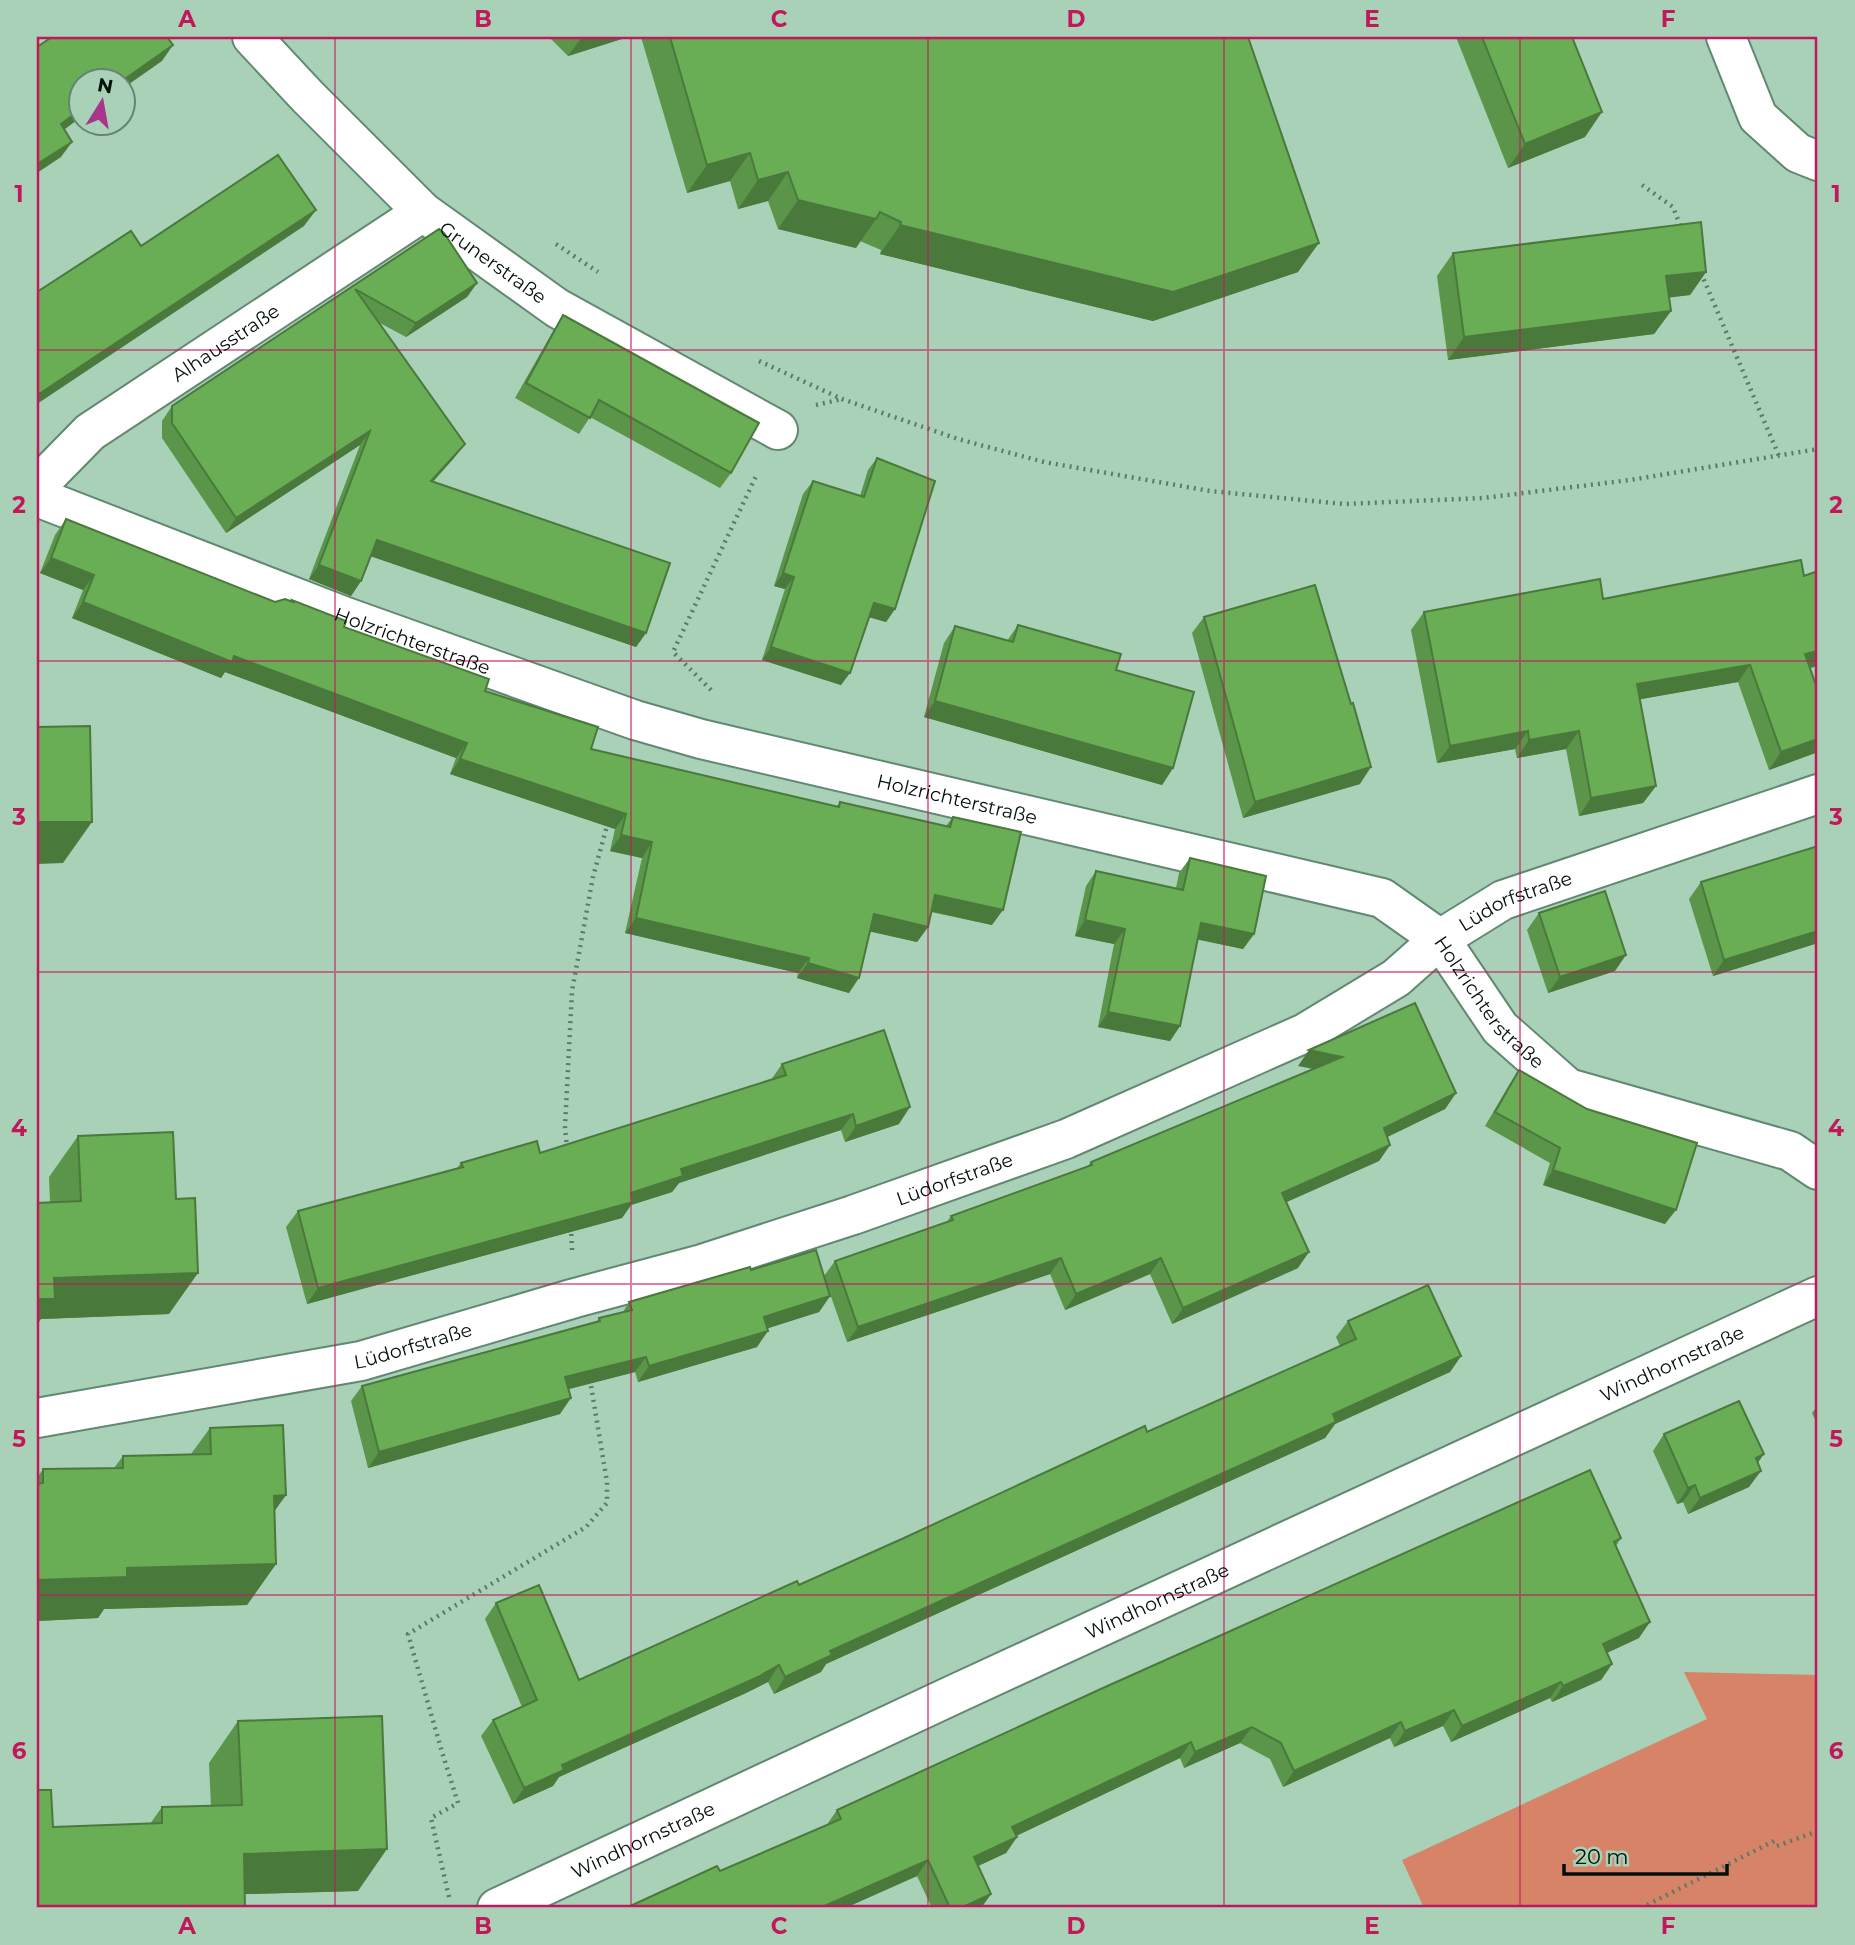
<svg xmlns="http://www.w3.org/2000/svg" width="1855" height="1945" viewBox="0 0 1855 1945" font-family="Montserrat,sans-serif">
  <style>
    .green { fill: #d68367 }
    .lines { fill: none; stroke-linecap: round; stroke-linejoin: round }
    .minor-casing { stroke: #628872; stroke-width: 42 }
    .path { stroke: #5d7a69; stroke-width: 4.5; stroke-dasharray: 2 5; stroke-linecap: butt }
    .minor { stroke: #fff; stroke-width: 38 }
    .wall { fill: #5a9549 }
    .shaded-wall { fill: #4a793c }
    .building { fill: #69ad55; stroke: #4a793c; stroke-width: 2 }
    .grid { fill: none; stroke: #c2185b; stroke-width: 2; stroke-opacity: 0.55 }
    .labels { text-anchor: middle; stroke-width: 5; stroke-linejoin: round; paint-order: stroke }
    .street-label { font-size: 19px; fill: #031009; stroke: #a8d1b8 }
    .neatline { fill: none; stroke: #c2185b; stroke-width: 2.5 }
    .grid-label { font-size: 23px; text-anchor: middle; font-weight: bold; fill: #c2185b }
  </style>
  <rect width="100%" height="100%" fill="#a8d1b8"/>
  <polygon class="green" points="1684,1672 1818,1675 1818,1908 1424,1908 1402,1860 1707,1719"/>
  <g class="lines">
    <defs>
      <g id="minor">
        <path id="s1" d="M252,37L307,96L423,212L557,308L778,430"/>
        <polyline points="1726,37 1758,117 1798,153 1818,161"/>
        <path id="s2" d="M37,486L90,432L423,212"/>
        <path id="s3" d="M37,497L346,617L635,720L701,739L1382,898L1440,939L1500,1028L1568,1088L1790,1151L1818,1170"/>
        <path id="s4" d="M37,1418L361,1361L575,1298L702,1264L853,1215L1066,1139L1305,1033L1396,978L1440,939L1503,900L1818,794"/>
        <path id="s5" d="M497,1908L955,1694L1818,1296"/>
      </g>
    </defs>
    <use href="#minor" class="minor-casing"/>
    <g class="path">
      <polyline points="1642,185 1673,207 1682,230"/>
      <polyline points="556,244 598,272"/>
      <polyline points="1701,273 1779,456"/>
      <polyline points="759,361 842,399 958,439 1044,462 1210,491 1344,504 1483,498 1630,480 1818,449"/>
      <polyline points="816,405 842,399"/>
      <polyline points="711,690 673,652 757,474"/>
      <polyline points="567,1149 565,1127 572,991 593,877 608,822"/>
      <polyline points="571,1227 572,1250"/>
      <polyline points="1777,1846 1818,1831"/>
      <polyline points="449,1897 431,1818 458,1803 442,1752 408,1634 586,1527 607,1503 607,1482 590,1380"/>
      <polyline points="1641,1908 1776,1840"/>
    </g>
    <use href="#minor" class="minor"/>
  </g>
  <g class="wall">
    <polygon points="549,37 628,37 568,56"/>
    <polygon points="641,37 1248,37 1298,272 1153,321 880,254 881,250 860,241 856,248 778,229 768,201 738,209 730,181 687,193"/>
    <polygon points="1456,37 1572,37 1585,137 1508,168"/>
    <polygon points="439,229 477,283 467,297 406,337 378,322 454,458 433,482 646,633 636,647 371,556 361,581 351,596 309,579 360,445 226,533 162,438 162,421 172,406"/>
    <polygon points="1453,253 1706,272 1690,295 1669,297 1671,311 1654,334 1448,360 1437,276"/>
    <polygon points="563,315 731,473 720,488 590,417 579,434 515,398 553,331"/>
    <polygon points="877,458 895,609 886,622 869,617 841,685 762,660 785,589 774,586 803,494 813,481 860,496 868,470"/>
    <polygon points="66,519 275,602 291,601 292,600 344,627 485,691 591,749 837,806 840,802 946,826 953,817 992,925 931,912 928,927 917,942 870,931 849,993 797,978 798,973 625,933 642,858 610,851 615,829 450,774 456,758 225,672 221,678 72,618 83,590 40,573 55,535"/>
    <polygon points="1818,571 1818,666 1810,668 1818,691 1818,752 1769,770 1738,682 1640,699 1656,786 1643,803 1579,816 1566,749 1517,758 1515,749 1437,763 1411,630 1424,612 1603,599 1804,576"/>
    <polygon points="1204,617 1351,704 1360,784 1243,818 1192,633"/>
    <polygon points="1018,625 1116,670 1173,768 1162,785 924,717 944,643 955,626 1007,641"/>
    <polygon points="1818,846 1818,943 1713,976 1689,899 1701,882"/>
    <polygon points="1190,858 1254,934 1243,949 1198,939 1180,1026 1170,1041 1098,1027 1114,944 1075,936 1086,886 1096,871 1176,888 1179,873"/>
    <polygon points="1539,913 1615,971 1548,993 1527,930"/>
    <polygon points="782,1064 899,1124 845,1142 841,1130 679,1183 672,1192 631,1205 622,1218 307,1304 286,1227 298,1211 457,1168 461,1163 540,1153 771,1080"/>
    <polygon points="1298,1066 1456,1093 1445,1109 1387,1137 1390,1145 1379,1161 1286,1202 1298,1268 1172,1324 1150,1274 1065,1310 1050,1274 847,1342 828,1288 830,1296 819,1312 767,1328 757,1347 638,1382 635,1372 568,1389 560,1414 368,1468 351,1401 362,1386 597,1321 599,1318 623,1312 629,1302 751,1270 824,1276 835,1261 947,1222 951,1216 1087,1167 1091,1162 1313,1069"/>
    <polygon points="1519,1070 1665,1224 1543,1185 1550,1163 1485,1126 1509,1085"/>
    <polygon points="78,1136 169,1314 41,1319 50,1202 49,1177"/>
    <polygon points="1348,1321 1461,1356 1450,1372 1335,1424 1325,1438 826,1664 821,1672 774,1694 768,1682 746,1693 559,1777 553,1786 513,1804 481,1736 493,1720 522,1707 485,1619 496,1603 579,1680 1147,1432 1340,1346 1336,1337"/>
    <polygon points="1818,1405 1818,1426 1812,1413"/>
    <polygon points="210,1428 286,1495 274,1511 276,1564 247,1605 104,1609 98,1618 37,1621 37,1478 43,1469 114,1468 123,1456 191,1454"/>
    <polygon points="1664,1434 1758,1463 1749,1487 1688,1514 1683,1502 1677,1504 1653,1451"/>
    <polygon points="1621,1538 1616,1546 1639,1638 1607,1653 1612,1664 1601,1680 1552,1702 1550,1698 1451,1742 1443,1726 1394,1747 1390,1738 1283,1787 1270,1759 1240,1743 1184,1768 1180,1758 1016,1836 1017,1837 1006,1853 978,1866 991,1894 981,1908 932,1908 917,1876 845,1908 626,1908 720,1871 826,1826 837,1810"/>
    <polygon points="238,1721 358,1891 245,1894 53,1827 150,1824 162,1807 211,1806 209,1763"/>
  </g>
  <g class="shaded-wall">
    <polygon points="582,37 628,37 568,56"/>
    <polygon points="173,45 162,61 122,89 122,81"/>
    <polygon points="80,110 80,118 50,140 61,124"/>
    <polygon points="1602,112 1585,137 1508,168 1525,144"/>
    <polygon points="72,142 61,157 37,173 37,164"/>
    <polygon points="750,153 730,181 687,193 707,165"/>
    <polygon points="788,172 768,201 738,209 758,180"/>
    <polygon points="798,200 876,219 856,248 778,229"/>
    <polygon points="316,210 304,226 37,404 37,397 39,394"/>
    <polygon points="900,225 1319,243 1298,272 1153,321 880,254"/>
    <polygon points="1706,272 1690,295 1650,300 1666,276"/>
    <polygon points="477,283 467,297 406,337 416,323"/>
    <polygon points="1671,311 1654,334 1448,360 1464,337"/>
    <polygon points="370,431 360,445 226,533 236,518"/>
    <polygon points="465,444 454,458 420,495 431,481"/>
    <polygon points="377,540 646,633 636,647 367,555"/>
    <polygon points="51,558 94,575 83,590 40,573"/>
    <polygon points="319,565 361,581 351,596 309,579"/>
    <polygon points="783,573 794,577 785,589 774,586"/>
    <polygon points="83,602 234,656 467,743 456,758 225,672 221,678 72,618"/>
    <polygon points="874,603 895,609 886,622 865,616"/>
    <polygon points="771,647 850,673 841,685 762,660"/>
    <polygon points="1818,651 1818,666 1793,672 1805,654"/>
    <polygon points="1750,665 1738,682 1625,702 1637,684"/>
    <polygon points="935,701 1173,768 1162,785 924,717"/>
    <polygon points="1528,731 1515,749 1437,763 1450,746"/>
    <polygon points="1579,731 1566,749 1517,758 1529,740"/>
    <polygon points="1818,739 1818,752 1769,770 1781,752"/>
    <polygon points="460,759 626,814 615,829 450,774"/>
    <polygon points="1371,767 1360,784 1243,818 1255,802"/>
    <polygon points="1656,786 1643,803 1579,816 1591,798"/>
    <polygon points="37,822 92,822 63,863 37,864"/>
    <polygon points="621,835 652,842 642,858 610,851"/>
    <polygon points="935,895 1003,910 992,925 925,910"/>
    <polygon points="874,914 928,927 917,942 863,930"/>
    <polygon points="636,918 809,958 798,973 625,933"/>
    <polygon points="1085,920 1125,929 1114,944 1075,936"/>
    <polygon points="1201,923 1254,934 1243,949 1190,938"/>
    <polygon points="1818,931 1818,943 1713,976 1724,960"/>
    <polygon points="1626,955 1615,971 1548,993 1560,977"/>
    <polygon points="808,963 859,978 849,993 797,978"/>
    <polygon points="1108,1012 1180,1026 1170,1041 1098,1027"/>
    <polygon points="1309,1050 1342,1057 1331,1072 1298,1066"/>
    <polygon points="1456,1093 1445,1109 1373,1144 1384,1128"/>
    <polygon points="910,1107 899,1124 845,1142 856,1126"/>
    <polygon points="853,1114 841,1130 679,1183 672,1192 631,1205 622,1218 307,1304 318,1288 631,1193 681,1169"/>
    <polygon points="1390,1145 1379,1161 1271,1209 1282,1193"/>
    <polygon points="1553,1170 1676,1210 1665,1224 1543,1185"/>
    <polygon points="1309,1252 1298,1268 1172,1324 1183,1308"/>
    <polygon points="1061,1258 1050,1274 847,1342 858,1327"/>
    <polygon points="1161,1258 1150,1274 1065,1310 1076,1294"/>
    <polygon points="198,1273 169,1314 41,1319 37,1325 37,1299 54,1278"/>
    <polygon points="830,1296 819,1312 753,1333 764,1317"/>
    <polygon points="768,1331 757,1347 638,1382 649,1366"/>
    <polygon points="1461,1356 1450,1372 1335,1424 1325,1438 826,1664 821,1672 774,1694 785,1677 830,1651 1333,1414"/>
    <polygon points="646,1357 635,1372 554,1393 565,1377"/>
    <polygon points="571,1398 560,1414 368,1468 379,1452"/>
    <polygon points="1764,1454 1752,1471 1756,1458"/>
    <polygon points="1761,1471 1749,1487 1688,1514 1700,1498"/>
    <polygon points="1695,1485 1683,1502 1677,1504 1688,1488"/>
    <polygon points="286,1495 256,1537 274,1496"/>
    <polygon points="276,1564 247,1605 104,1609 98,1618 37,1621 37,1580 127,1568"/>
    <polygon points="1650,1622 1639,1638 1591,1660 1603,1644"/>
    <polygon points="1612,1664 1601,1680 1552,1702 1563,1686"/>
    <polygon points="779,1665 768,1682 746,1693 559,1777 553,1786 513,1804 524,1788 562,1765"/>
    <polygon points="1561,1682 1550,1698 1451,1742 1462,1726"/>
    <polygon points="1454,1710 1443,1726 1394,1747 1405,1731"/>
    <polygon points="1401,1722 1390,1738 1283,1787 1294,1771"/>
    <polygon points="1252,1727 1240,1743 1184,1768 1195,1752"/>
    <polygon points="1191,1742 1180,1758 1001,1843 1012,1827"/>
    <polygon points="1017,1837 1006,1853 963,1873 974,1857"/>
    <polygon points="387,1849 358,1891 215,1895 244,1854"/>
    <polygon points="928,1860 917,1876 845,1908 820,1908"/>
    <polygon points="991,1894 981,1908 961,1908"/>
  </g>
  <g class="building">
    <polygon points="52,37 167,37 173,45 122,81 80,80 80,110 61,124 72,142 37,164 37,47"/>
    <polygon points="670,37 1248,37 1319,243 1173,292 900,225 901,222 880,212 876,219 798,200 788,172 758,180 750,153 707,165"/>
    <polygon points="1482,37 1572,37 1602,112 1525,144"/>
    <polygon points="278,155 316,210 39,394 37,390 37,292 131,231 141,246"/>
    <polygon points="1701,222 1706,272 1666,276 1671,311 1464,337 1453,253"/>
    <polygon points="439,229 444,233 477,283 416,323 355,289 465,444 431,481 670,563 646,633 377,540 361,581 319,565 370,431 236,518 172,423 172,406"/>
    <polygon points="563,315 759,423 731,473 599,400 590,418 526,383"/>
    <polygon points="877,458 935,481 895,609 874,603 850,673 771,647 794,577 783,573 813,481 864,497"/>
    <polygon points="66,519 275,602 285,599 293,602 292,600 346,621 344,627 489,679 485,691 598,727 591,749 839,807 840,802 950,827 953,817 1021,832 1003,910 935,895 928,927 874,914 859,978 808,963 809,958 636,918 652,842 621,835 626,814 460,759 467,743 234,656 232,662 83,602 94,575 51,558"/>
    <polygon points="1801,560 1804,576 1818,571 1818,651 1805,654 1818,691 1818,739 1781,752 1750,665 1637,684 1656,786 1591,798 1579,731 1529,740 1528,731 1450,746 1424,612 1600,579 1603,599"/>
    <polygon points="1315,585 1351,704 1353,703 1371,767 1255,802 1204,617"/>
    <polygon points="1018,625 1121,654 1116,670 1194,692 1173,768 935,701 955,626 1013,642"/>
    <polygon points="90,726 92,822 37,822 37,727"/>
    <polygon points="1818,846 1818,931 1724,960 1701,882"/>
    <polygon points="1190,858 1266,876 1254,934 1201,923 1180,1026 1108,1012 1125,929 1085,920 1096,871 1183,890"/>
    <polygon points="1605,891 1626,955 1560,977 1539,913"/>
    <polygon points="1415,1003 1456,1093 1384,1128 1390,1145 1282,1193 1309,1252 1183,1308 1161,1258 1076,1294 1061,1258 858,1327 835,1261 953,1220 951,1216 1092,1165 1091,1162 1342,1057 1309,1050"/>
    <polygon points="884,1030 910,1107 856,1126 853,1114 681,1169 683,1176 631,1193 633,1202 318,1288 298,1211 463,1167 461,1163 537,1141 540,1153 786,1075 782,1064"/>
    <polygon points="1519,1070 1587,1109 1697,1143 1676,1210 1553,1170 1560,1148 1495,1112"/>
    <polygon points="173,1132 176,1199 195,1198 198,1273 54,1278 55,1299 37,1299 37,1203 81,1201 78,1136"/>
    <polygon points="816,1250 830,1296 764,1317 768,1331 649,1366 646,1357 565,1377 571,1398 379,1452 362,1386 600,1321 599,1318 632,1310 629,1302 750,1267 751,1270"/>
    <polygon points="1428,1285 1461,1356 1333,1414 1336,1422 830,1651 832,1655 785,1677 779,1665 758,1677 562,1765 564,1770 524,1788 493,1720 537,1700 496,1603 539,1585 579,1680 797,1581 799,1585 904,1538 1145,1426 1147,1432 1356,1339 1348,1321"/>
    <polygon points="1739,1401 1764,1454 1756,1458 1761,1471 1700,1498 1695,1485 1688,1488 1664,1434"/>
    <polygon points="283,1425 286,1495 274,1496 276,1564 127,1568 127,1577 37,1580 37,1484 43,1483 43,1469 123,1468 123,1456 211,1454 210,1428"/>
    <polygon points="1590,1470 1621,1538 1614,1542 1650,1622 1603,1644 1612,1664 1563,1686 1561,1682 1462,1726 1454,1710 1405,1731 1401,1722 1294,1771 1281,1743 1252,1727 1195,1752 1191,1742 1012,1827 1017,1837 974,1857 991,1894 961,1908 950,1908 928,1860 820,1908 626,1908 717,1866 720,1871 841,1819 837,1810 1103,1688"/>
    <polygon points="382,1716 387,1849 244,1854 245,1908 37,1908 37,1790 51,1790 53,1827 162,1823 162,1807 242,1805 238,1721"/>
  </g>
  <path class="grid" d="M335,37V1908M631,37V1908M928,37V1908M1224,37V1908M1520,37V1908M37,350H1818M37,661H1818M37,972H1818M37,1284H1818M37,1595H1818"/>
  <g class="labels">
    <g class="street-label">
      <text dy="7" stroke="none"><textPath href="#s1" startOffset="331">Grunerstraße</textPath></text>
      <text dy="7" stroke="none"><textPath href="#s2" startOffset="238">Alhausstraße</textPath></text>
      <text dy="7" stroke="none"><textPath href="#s3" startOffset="402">Holzrichterstraße</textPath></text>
      <text dy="7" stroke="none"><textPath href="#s3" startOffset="970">Holzrichterstraße</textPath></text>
      <text dy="7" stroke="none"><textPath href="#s4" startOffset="1580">Lüdorfstraße</textPath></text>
      <text dy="7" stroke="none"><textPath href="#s3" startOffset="1558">Holzrichterstraße</textPath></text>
      <text dy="7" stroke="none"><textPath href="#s4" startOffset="950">Lüdorfstraße</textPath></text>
      <text dy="7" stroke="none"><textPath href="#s4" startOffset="383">Lüdorfstraße</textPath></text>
      <text dy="7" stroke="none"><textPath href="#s5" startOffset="1295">Windhornstraße</textPath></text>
      <text dy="7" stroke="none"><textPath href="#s5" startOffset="728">Windhornstraße</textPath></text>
      <text dy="7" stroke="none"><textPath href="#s5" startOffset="161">Windhornstraße</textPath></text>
    </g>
  </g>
  <rect width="1855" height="1945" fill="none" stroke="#a8d1b8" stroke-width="77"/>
  <g transform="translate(102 102) rotate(11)"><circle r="33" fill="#a8d1b8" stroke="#668472" stroke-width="2"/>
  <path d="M0-5L12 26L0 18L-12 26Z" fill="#a9348c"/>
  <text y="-10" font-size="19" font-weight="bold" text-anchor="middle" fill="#031009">N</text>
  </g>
  <path d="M1564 1864v10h163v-10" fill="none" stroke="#031009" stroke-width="3.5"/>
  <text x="1575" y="1864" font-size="21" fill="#031009" stroke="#a8d1b8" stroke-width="5" paint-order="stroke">20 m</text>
  <rect x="38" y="38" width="1778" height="1868" class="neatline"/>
  <g class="grid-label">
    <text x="187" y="27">A</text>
    <text x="483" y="27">B</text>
    <text x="779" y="27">C</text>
    <text x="1076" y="27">D</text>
    <text x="1372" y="27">E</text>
    <text x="1668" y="27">F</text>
    <text x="19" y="202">1</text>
    <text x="1836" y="202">1</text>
    <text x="19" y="513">2</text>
    <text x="1836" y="513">2</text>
    <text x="19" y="825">3</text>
    <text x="1836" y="825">3</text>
    <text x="19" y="1136">4</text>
    <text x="1836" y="1136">4</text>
    <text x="19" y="1447">5</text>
    <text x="1836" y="1447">5</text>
    <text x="19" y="1759">6</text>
    <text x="1836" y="1759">6</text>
    <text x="187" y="1934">A</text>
    <text x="483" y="1934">B</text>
    <text x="779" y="1934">C</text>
    <text x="1076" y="1934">D</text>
    <text x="1372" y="1934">E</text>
    <text x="1668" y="1934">F</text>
  </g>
</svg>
